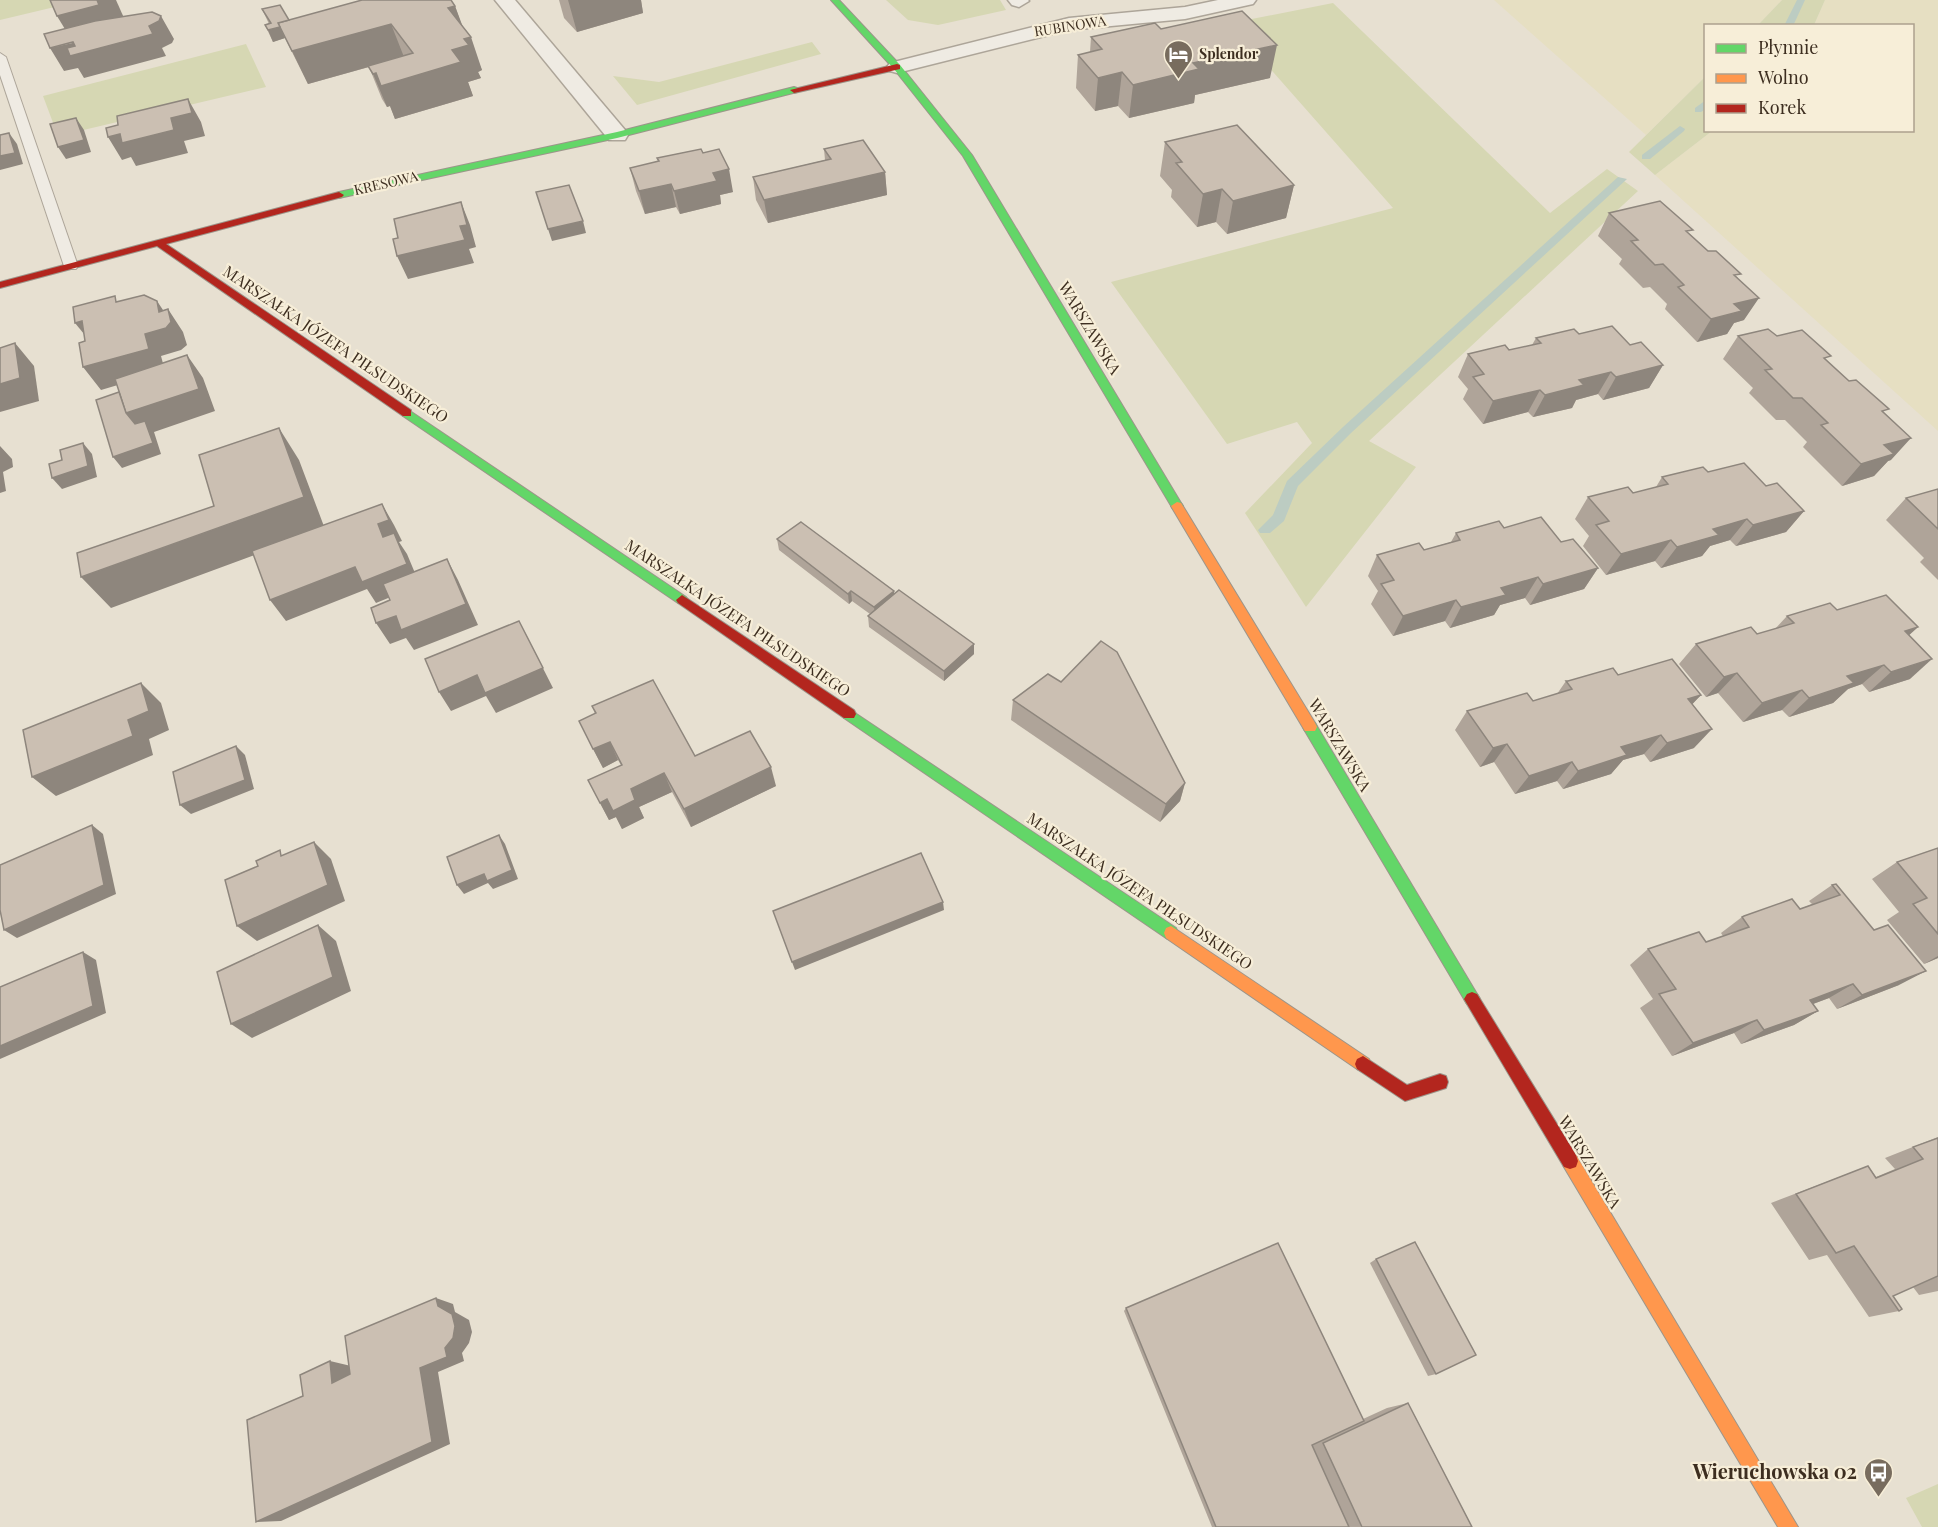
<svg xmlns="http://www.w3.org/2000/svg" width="1938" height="1527" viewBox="0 0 1938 1527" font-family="'Playfair Display',serif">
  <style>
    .farmland { fill: #e6dfc2 }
    .green { fill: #d6d7b3 }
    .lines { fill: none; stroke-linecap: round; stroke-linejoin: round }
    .stream { fill: #bcccc2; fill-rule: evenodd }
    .lane-casing { stroke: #ada599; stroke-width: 2 }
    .street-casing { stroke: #ada599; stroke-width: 3 }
    .fast-casing { stroke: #9c958a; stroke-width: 2 }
    .slow-casing { stroke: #9c958a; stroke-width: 2 }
    .jam-casing { stroke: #9c958a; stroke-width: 2 }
    .lane { fill: #efebe3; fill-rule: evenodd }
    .street { fill: #efebe3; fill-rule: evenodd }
    .fast { fill: #63d668; fill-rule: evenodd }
    .slow { fill: #ff974d; fill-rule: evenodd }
    .jam { fill: #b3261e; fill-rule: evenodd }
    .wall { fill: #afa499 }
    .shaded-wall { fill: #8e867d }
    .building { fill: #cbbfb2; stroke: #8e867d; stroke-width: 1.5 }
    .labels { text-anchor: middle; stroke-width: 4.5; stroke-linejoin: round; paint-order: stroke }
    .far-street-label { font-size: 14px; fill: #3d2e20; stroke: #f7eed8 }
    .far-poi-label { font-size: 14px; font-weight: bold; fill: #3d2e20; stroke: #f7eed8; text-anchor: start }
    .street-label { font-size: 16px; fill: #3d2e20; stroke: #f7eed8 }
    .near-poi-label { font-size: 20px; font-weight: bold; fill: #3d2e20; stroke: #f7eed8; text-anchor: end }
  </style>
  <rect width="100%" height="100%" fill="#e7e0d1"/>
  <g class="farmland">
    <polygon points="1494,0 1782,0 1758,25 1706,26 1705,77 1646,135"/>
    <polygon points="1825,0 1938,0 1938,431 1655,175 1712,131 1912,130 1912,26 1814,25"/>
  </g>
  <g class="green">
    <polygon points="0,0 84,0 0,20"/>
    <polygon points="886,0 1000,0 1006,10 938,25 908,20"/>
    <polygon points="1782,0 1825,0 1814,25 1758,25"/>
    <polygon points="1333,3 1550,213 1607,169 1638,191 1369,441 1416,467 1306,607 1245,513 1312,443 1297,422 1227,444 1111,282 1393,208 1244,39 1201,29"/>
    <polygon points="812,42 821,54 637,105 613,76 659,82"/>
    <polygon points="246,44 266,87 58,136 43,96"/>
    <polygon points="1705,77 1706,130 1712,131 1655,175 1629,152"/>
    <polygon points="1938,1484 1938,1527 1922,1527 1906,1498"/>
  </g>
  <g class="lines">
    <g class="stream">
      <polygon points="1797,0 1805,0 1793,26 1784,26"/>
      <polygon points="1706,100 1706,109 1701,112 1695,112 1695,108"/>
      <polygon points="1680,126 1685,129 1684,131 1650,159 1642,159 1642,155"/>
      <polygon points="1618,177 1627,179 1351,433 1298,486 1284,521 1270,533 1260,533 1258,530 1273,515 1287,481 1343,427"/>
    </g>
    <defs>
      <polygon id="lane" points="0,53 6,57 78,266 76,269 66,269 64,266 0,75"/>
      <g id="street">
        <polygon points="495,0 515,0 625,130 628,135 625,140 609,140"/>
        <polygon points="1008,0 1028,0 1029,1 1019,7 1012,5"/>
        <polygon points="1218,0 1256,0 1253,4 1185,19 1069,30 897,73 890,71 887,67 890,63 1069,18 1185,7"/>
      </g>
      <g id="fast">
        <polygon points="831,0 839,0 900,65 972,155 1181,503 1183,506 1181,509 1173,509 963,156 894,69"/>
        <polygon points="794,87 797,88 797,92 617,138 339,198 334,195 339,192 617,132"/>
        <polygon points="407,409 686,597 688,600 686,603 678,603 403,416 402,413"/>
        <polygon points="849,709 1176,928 1178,933 1176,938 1171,940 1166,938 844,718 842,714 844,710"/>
        <polygon points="1310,721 1315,723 1477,994 1480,999 1477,1004 1472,1006 1467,1004 1305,731 1303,727 1305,723"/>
      </g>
      <g id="slow">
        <polygon points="1177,502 1181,503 1315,723 1317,727 1315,731 1305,731 1171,506"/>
        <polygon points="1171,926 1369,1059 1371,1064 1369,1069 1363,1072 1357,1069 1166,938 1164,933 1166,928"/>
        <polygon points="1570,1153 1576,1155 1798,1527 1778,1527 1564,1167 1562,1161 1564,1155"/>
      </g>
      <g id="jam">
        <polygon points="897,64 900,65 900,69 794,93 790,90"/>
        <polygon points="339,192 344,195 342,197 166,244 411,410 411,416 403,416 157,246 0,288 0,282"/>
        <polygon points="682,595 854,710 856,714 854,718 844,718 678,603 676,600"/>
        <polygon points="1472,992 1477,994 1576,1155 1578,1161 1576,1167 1570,1169 1564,1167 1467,1004 1464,999 1467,994"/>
        <polygon points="1363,1056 1407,1085 1440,1074 1446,1076 1448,1082 1446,1088 1405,1101 1357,1069 1355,1064 1357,1059"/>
      </g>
    </defs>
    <use href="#lane" class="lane-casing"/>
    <use href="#street" class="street-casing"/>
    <use href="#fast" class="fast-casing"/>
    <use href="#slow" class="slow-casing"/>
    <use href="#jam" class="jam-casing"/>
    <use href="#lane" class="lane"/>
    <use href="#street" class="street"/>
    <use href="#fast" class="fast"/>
    <use href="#slow" class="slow"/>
    <use href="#jam" class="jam"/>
  </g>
  <g class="wall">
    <polygon points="559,0 641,0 643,13 577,32 564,18"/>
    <polygon points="455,6 462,26 482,70 478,72 481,78 468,82 473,96 395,119 390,106 387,107 382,99 369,67 308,84 285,38 273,42 265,25 269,24 262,9 289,20"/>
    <polygon points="1161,29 1270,78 1195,95 1194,103 1129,118 1118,106 1095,111 1076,88 1078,55 1090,52 1091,37"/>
    <polygon points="1165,142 1294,185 1286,218 1227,234 1216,222 1197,227 1171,197 1172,190 1160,176"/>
    <polygon points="824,149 885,172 887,195 768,223 756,200 753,177 825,160"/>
    <polygon points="703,153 733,192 720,195 721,204 680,214 676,207 645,214 636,191 630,168 658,162 657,158"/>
    <polygon points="1609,213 1690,234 1738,278 1744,320 1734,323 1727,334 1697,342 1665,309 1667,304 1650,287 1643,288 1619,264 1622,259 1598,236"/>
    <polygon points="1579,334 1630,345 1663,365 1649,388 1603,400 1598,394 1576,400 1572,408 1533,417 1528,412 1483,424 1463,399 1468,389 1458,377 1468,354 1509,350 1532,345 1536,338"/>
    <polygon points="1738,336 1777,336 1827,361 1885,414 1891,460 1888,461 1874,476 1842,486 1803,447 1807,442 1785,420 1776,420 1749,393 1753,388 1723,359"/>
    <polygon points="1708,472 1766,486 1804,511 1786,532 1736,546 1730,540 1710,546 1702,556 1661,568 1655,561 1606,575 1583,546 1589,536 1575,519 1588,497 1633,493 1656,487 1662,477"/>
    <polygon points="1938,489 1938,580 1920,562 1924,558 1886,520 1906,498"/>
    <polygon points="1504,528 1561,542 1598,568 1584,589 1530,605 1525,598 1500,605 1494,615 1450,628 1445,621 1393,636 1371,604 1378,591 1368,576 1377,555 1424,550 1451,542 1456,533"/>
    <polygon points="777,539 894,594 974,654 944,681 869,627 868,616 870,614 852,601 849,604 779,550"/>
    <polygon points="1837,610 1918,627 1909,635 1910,679 1869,692 1862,684 1848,689 1833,703 1789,717 1782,710 1743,722 1718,693 1706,697 1679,664 1696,644 1757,634 1775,629 1787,616"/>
    <polygon points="1618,675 1701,695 1692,704 1694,748 1650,762 1644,754 1623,760 1611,774 1563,789 1557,781 1515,794 1494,762 1480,767 1455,730 1467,711 1533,701 1557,694 1566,681"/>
    <polygon points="1013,700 1185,783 1180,801 1160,822 1011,720"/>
    <polygon points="592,706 695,756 776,786 691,827 672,792 639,807 644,818 622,829 616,817 609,820 600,803 621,765 618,760 603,768 579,721 595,714"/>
    <polygon points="1938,848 1938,958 1924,964 1887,920 1899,912 1872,879 1897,862"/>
    <polygon points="1836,884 1899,985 1837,1009 1829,998 1813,1004 1818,1011 1794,1025 1741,1044 1734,1033 1672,1056 1640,1008 1653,999 1630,965 1648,949 1706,942 1723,936 1721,933 1742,917 1800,909 1812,904 1809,901 1832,885"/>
    <polygon points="1938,1137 1938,1291 1919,1295 1913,1287 1893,1296 1899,1311 1869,1317 1827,1255 1809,1260 1771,1203 1868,1166 1876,1177 1895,1169 1885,1158"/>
    <polygon points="1376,1259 1436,1374 1428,1376 1370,1263"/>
    <polygon points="1126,1308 1363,1419 1387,1408 1408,1403 1472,1527 1212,1527 1124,1311"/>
  </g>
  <g class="shaded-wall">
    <polygon points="97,0 116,0 124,18 71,39 57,16"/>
    <polygon points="568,0 641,0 643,13 577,32"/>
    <polygon points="455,6 467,38 471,37 482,70 478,72 481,78 468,82 473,96 395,119 390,106 387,107 373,74 452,50 448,8"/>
    <polygon points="161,16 174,39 172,43 162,48 166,56 84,78 78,68 64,71 50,48 149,26"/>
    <polygon points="391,24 404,57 308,84 292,51"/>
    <polygon points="280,27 285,38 273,42 268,30"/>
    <polygon points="1277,45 1270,78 1195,95 1194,103 1129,118 1133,85 1193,63"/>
    <polygon points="1122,72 1118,106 1095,111 1098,78"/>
    <polygon points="188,99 201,122 205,136 184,141 188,153 136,166 131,157 122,160 108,137 171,118"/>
    <polygon points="76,118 84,130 91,152 66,159 58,147"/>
    <polygon points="9,133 17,144 23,164 0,170 0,156"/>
    <polygon points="729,169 733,192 720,195 721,204 680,214 674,191 713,173"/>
    <polygon points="885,172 887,195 768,223 764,200"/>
    <polygon points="671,184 676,207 645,214 639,191"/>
    <polygon points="1294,185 1286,218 1227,234 1233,201"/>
    <polygon points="1222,189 1216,222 1197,227 1203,194"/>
    <polygon points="461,202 470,225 476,247 469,249 474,263 408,279 397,256 460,226"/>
    <polygon points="583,221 586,233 552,241 548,229"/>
    <polygon points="1759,298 1744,320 1734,323 1727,334 1697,342 1711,319 1734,304"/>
    <polygon points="157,301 171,322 168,309 183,332 187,345 181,350 161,356 165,371 101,390 83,367 145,334 159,312"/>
    <polygon points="82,321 93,345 75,323"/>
    <polygon points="15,343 34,366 39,401 0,412 0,384"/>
    <polygon points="187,355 203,378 215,411 154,432 161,454 122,468 113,457 143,436 126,413"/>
    <polygon points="1663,365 1649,388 1603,400 1616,377"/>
    <polygon points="1611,372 1598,394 1576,400 1572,408 1533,417 1545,395 1579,380"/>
    <polygon points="1540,390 1528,412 1483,424 1493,401"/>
    <polygon points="279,428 299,460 325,529 111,608 81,577 304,497"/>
    <polygon points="1911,438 1891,460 1888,461 1874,476 1842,486 1861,464 1884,445"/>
    <polygon points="83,443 92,454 97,477 62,489 52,478"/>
    <polygon points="0,446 12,459 13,467 3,472 6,491 0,493"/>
    <polygon points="382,504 394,525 402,541 399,542 407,554 420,585 376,603 367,589 286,621 270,600 355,567 383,537 378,524"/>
    <polygon points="1804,511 1786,532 1736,546 1753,525"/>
    <polygon points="1747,519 1730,540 1710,546 1702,556 1661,568 1677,547 1713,529"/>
    <polygon points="1671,540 1655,561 1606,575 1621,554"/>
    <polygon points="447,559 458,580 478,625 414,650 406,638 390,644 376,623"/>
    <polygon points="1598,568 1584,589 1530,605 1543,584"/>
    <polygon points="1538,577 1525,598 1500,605 1494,615 1450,628 1461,607 1501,588"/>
    <polygon points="851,591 852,601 849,604 848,594"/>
    <polygon points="894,591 895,601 875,617 874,607"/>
    <polygon points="1456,600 1445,621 1393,636 1403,616"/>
    <polygon points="519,621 553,688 496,713 486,696 451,711 439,692"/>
    <polygon points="1918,627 1896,647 1905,631"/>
    <polygon points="974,644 974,654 944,681 944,671"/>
    <polygon points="1932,659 1910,679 1869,692 1891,672"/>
    <polygon points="1884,665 1862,684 1848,689 1833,703 1789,717 1809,698 1847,676"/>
    <polygon points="1737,673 1718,693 1706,697 1724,677"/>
    <polygon points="141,683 161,703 169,730 149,739 153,755 56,796 32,777 128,720"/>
    <polygon points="1802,690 1782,710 1743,722 1762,703"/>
    <polygon points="1701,695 1683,714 1688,699"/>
    <polygon points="1712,729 1694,748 1650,762 1667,743"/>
    <polygon points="1661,735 1644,754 1623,760 1611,774 1563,789 1578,771 1621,747"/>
    <polygon points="610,742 618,760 603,768 593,749"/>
    <polygon points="1507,744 1494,762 1480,767 1493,748"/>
    <polygon points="236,746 245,755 254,789 191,814 180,805"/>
    <polygon points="1572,762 1557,781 1515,794 1529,776"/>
    <polygon points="771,767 776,786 691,827 684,809"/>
    <polygon points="664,773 672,792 639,807 644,818 622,829 616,817 609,820 600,803"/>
    <polygon points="1185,783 1180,801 1160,822 1166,804"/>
    <polygon points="92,825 103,834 116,894 17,938 4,930"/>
    <polygon points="499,835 505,844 518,879 493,889 488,883 464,894 457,885"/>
    <polygon points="314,842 331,859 345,901 257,941 237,926"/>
    <polygon points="943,902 944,910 795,970 792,962"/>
    <polygon points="318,925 336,941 351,991 252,1038 231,1024"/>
    <polygon points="83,952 96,960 106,1013 0,1059 0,1046"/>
    <polygon points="1938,956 1938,958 1924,964"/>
    <polygon points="1926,971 1899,985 1837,1009 1862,995"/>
    <polygon points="1853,984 1829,998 1786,1014 1810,1000"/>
    <polygon points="1818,1011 1794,1025 1741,1044 1764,1030"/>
    <polygon points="1757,1020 1734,1033 1672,1056 1693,1043"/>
    <polygon points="436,1298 453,1304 455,1312 469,1320 472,1332 469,1343 462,1353 464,1361 438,1372 450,1444 281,1521 256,1522 420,1368 445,1348"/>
    <polygon points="330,1361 351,1366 353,1387 332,1383"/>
  </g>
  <g class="building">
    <polygon points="50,0 97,0 99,5 57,16"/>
    <polygon points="362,0 451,0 455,6 448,8 471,37 464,39 469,45 452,50 461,62 381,86 376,73 373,74 368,66 413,53 391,24 292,51 278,23"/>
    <polygon points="280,5 289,20 278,23 280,27 268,30 265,25 271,23 262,9"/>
    <polygon points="1242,11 1277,45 1193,63 1199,69 1133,85 1122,72 1098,78 1078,55 1102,49 1091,37 1155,23 1161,29"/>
    <polygon points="152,12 161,16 159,21 149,26 153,34 70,56 67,48 75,46 73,42 50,48 44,34 95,21"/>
    <polygon points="188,99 192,113 171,118 174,130 122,143 120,134 108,137 106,128 118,125 117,116"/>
    <polygon points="76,118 84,140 58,147 50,124"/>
    <polygon points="1237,125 1294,185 1233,201 1222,189 1203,194 1176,163 1182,162 1165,142"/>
    <polygon points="9,133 15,153 0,156 0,135"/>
    <polygon points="863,140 885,172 764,200 753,177 831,159 824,149"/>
    <polygon points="701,149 703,153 719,149 729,169 713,173 717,181 674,191 671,184 639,191 630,168 659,161 657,158"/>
    <polygon points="569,185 583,221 548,229 536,192"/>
    <polygon points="1660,201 1693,230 1686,231 1708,251 1716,251 1741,274 1734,275 1759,298 1734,304 1742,311 1711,319 1678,287 1684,285 1663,264 1655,265 1631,241 1638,240 1609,213"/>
    <polygon points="461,202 467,225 460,226 465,240 397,256 393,239 398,238 394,219"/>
    <polygon points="144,295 157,301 159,312 168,309 171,322 166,328 145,334 149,349 83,367 79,343 85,341 82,321 75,323 73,307 115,296 116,302"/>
    <polygon points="1612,326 1630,345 1641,342 1663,365 1616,377 1611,372 1579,380 1584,385 1545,395 1540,390 1493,401 1473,377 1484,374 1468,354 1505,345 1509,350 1541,343 1536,338 1574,329 1579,334"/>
    <polygon points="1768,329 1777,336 1802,330 1831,356 1824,358 1849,381 1856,380 1889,409 1882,411 1911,438 1884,445 1894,454 1861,464 1821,425 1828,423 1802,398 1793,398 1765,370 1772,369 1738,336"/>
    <polygon points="15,343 20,378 0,384 0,348"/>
    <polygon points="187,355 199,389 126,413 115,379"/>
    <polygon points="119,392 126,413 135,424 145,421 153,443 113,457 96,400"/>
    <polygon points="279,428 304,497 81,577 77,553 214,506 199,455"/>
    <polygon points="83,443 88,466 52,478 49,464 62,460 60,450"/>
    <polygon points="1744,463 1766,486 1777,483 1804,511 1753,525 1747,519 1713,529 1719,535 1677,547 1671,540 1621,554 1596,525 1609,521 1588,497 1628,487 1633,493 1668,484 1662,477 1703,467 1708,472"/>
    <polygon points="1938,489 1938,529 1906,498"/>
    <polygon points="382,504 389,520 378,524 383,537 394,533 407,564 362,582 355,567 270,600 252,551"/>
    <polygon points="1541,517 1561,542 1573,539 1598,568 1543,584 1538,577 1501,588 1506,595 1461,607 1456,600 1403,616 1381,584 1394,580 1377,555 1419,543 1424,550 1460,540 1456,533 1499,521 1504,528"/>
    <polygon points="801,522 894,591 874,607 851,591 848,594 777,539"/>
    <polygon points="447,559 466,604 401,630 396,616 376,623 371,608 390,600 383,584"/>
    <polygon points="899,590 974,644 944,671 868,616"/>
    <polygon points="1886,595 1918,627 1905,631 1932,659 1891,672 1884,665 1847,676 1854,683 1809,698 1802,690 1762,703 1737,673 1724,677 1696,644 1751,627 1757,634 1794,623 1787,616 1830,603 1837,610"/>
    <polygon points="519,621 543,668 485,693 477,675 439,692 425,659"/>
    <polygon points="1101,641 1117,652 1185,783 1166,804 1013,700 1048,674 1061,682"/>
    <polygon points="1672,659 1701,695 1688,699 1712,729 1667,743 1661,735 1621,747 1627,755 1578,771 1572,762 1529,776 1507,744 1493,748 1467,711 1527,693 1533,701 1572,689 1566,681 1568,681 1613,668 1618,675"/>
    <polygon points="653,680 695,756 750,731 771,767 684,809 664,773 631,789 635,800 613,811 607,799 600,803 588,780 622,765 610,742 593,749 579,721 596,713 592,706"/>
    <polygon points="141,683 149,711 128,720 133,736 32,777 23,730"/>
    <polygon points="236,746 245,780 180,805 173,772"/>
    <polygon points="92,825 104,885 4,930 0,910 0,865"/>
    <polygon points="499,835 512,870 487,881 484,874 457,885 447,857"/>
    <polygon points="314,842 328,885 237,926 225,880 258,866 256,861 280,850 281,856"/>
    <polygon points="1938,848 1938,934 1913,904 1927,898 1897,862"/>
    <polygon points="921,853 943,902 792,962 773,911"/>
    <polygon points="1836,884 1874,930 1888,925 1926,971 1862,995 1853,984 1810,1000 1818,1011 1764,1030 1757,1020 1693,1043 1659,994 1676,989 1648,949 1699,932 1706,942 1749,927 1742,917 1744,916 1792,899 1800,909 1840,895 1832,885"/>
    <polygon points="318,925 333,977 231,1024 217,972"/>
    <polygon points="83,952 93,1006 0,1046 0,987"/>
    <polygon points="1938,1138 1938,1276 1893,1296 1902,1309 1899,1311 1854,1246 1836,1253 1796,1194 1868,1166 1876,1178 1923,1159 1913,1147"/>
    <polygon points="1415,1242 1476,1355 1436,1374 1376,1259"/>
    <polygon points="1278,1243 1364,1421 1312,1445 1349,1527 1216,1527 1126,1308"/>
    <polygon points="436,1298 438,1306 452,1314 455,1326 453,1338 445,1348 447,1357 420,1368 432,1442 256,1522 247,1420 303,1396 300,1375 330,1361 332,1383 350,1374 345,1336"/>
    <polygon points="1408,1403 1472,1527 1362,1527 1323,1443"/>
  </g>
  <defs>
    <symbol id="hotel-pin" viewBox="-11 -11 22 30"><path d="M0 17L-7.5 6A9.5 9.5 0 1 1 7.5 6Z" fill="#786c5e" stroke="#f7eed8"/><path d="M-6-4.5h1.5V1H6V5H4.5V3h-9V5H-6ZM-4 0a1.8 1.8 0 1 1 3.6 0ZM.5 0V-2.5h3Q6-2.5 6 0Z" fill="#fff"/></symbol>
    <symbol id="bus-pin" viewBox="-11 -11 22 30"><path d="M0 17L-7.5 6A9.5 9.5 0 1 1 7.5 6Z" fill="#786c5e" stroke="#f7eed8"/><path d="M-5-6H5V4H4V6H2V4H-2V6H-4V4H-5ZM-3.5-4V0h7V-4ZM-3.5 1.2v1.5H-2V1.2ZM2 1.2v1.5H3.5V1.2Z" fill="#fff"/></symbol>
  </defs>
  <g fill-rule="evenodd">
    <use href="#hotel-pin" x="1162" y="38" width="33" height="45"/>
    <use href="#bus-pin" x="1862" y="1456" width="33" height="45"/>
  </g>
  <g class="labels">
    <g class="far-street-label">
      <text transform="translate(1070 26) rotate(-9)" y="5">RUBINOWA</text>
      <text transform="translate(386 183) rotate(-13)" y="5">KRESOWA</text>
    </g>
    <g class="far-poi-label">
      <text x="1199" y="59">Splendor</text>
    </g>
    <g class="street-label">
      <text transform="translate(1090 328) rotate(59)" y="6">WARSZAWSKA</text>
      <text transform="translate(336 344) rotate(34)" y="6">MARSZAŁKA JÓZEFA PIŁSUDSKIEGO</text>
      <text transform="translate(738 618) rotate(34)" y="6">MARSZAŁKA JÓZEFA PIŁSUDSKIEGO</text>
      <text transform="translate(1340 745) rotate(59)" y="6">WARSZAWSKA</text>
      <text transform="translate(1140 891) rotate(34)" y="6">MARSZAŁKA JÓZEFA PIŁSUDSKIEGO</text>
      <text transform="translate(1590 1162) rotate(59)" y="6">WARSZAWSKA</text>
    </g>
    <g class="near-poi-label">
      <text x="1857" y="1479">Wieruchowska 02</text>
    </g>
  </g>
  <rect x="1704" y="24" width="210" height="108" fill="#f7eed8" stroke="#ada18e" stroke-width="1.5"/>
  <rect x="1716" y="44" width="30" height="9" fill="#63d668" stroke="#ada18e" stroke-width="1.5"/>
  <text x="1758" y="54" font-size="18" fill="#3d2e20">Płynnie</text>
  <rect x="1716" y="74" width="30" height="9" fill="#ff974d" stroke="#ada18e" stroke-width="1.5"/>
  <text x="1758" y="84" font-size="18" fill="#3d2e20">Wolno</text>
  <rect x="1716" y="104" width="30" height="9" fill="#b3261e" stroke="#ada18e" stroke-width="1.5"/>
  <text x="1758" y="114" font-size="18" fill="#3d2e20">Korek</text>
</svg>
